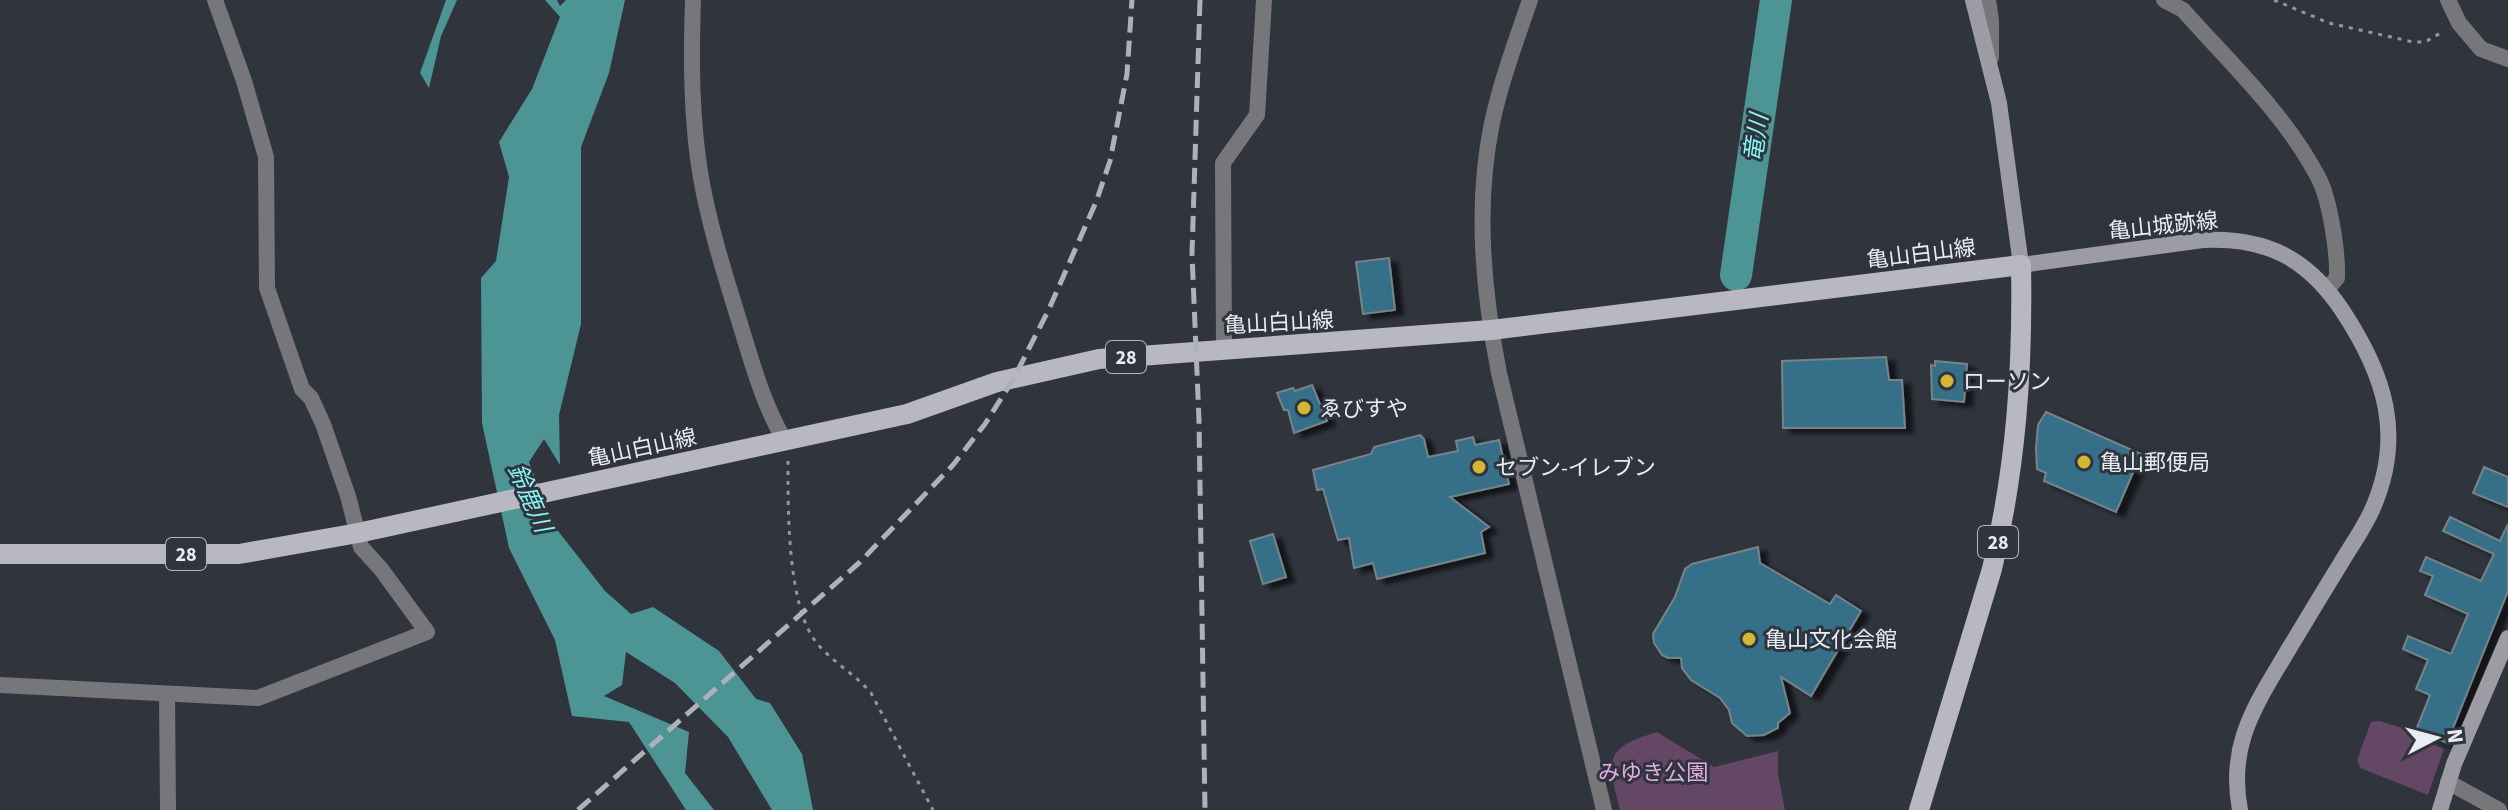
<svg xmlns="http://www.w3.org/2000/svg" width="2508" height="810" viewBox="0 0 2508 810" font-family="'Source Sans 3','Noto Sans JP',sans-serif">
  <style>
    .green { fill: #644764 }
    .water { fill: #4c9594 }
    .lines { fill: none; stroke-linecap: round; stroke-linejoin: round }
    .river { stroke: #4c9594; stroke-width: 32 }
    .building { fill: #347088; stroke: #778389; stroke-width: 2; filter: url(#shadow) }
    .path { stroke: #92969e; stroke-width: 3; stroke-dasharray: 4 6; stroke-linecap: butt }
    .minor { stroke: #77767b; stroke-width: 16 }
    .tertiary { stroke: #77767b; stroke-width: 16 }
    .secondary { stroke: #9d9ba3; stroke-width: 16 }
    .primary { stroke: #b9b8c2; stroke-width: 20 }
    .rail { stroke: #aeb1b8; stroke-width: 5; stroke-dasharray: 16 8; stroke-linecap: butt }
    .poi-dot { fill: #d3b635; stroke: #2f343d; stroke-width: 3 }
    .labels { text-anchor: middle; stroke-width: 6; stroke-linejoin: round; paint-order: stroke }
    .shield { fill: #2f343d; stroke: #b1b5bc; stroke-width: 2 }
    .shield-label { font-size: 20px; font-weight: bold; fill: #e9ecf2 }
    .street-label { font-size: 22px; fill: #e9ecf2; stroke: #2f343d }
    .poi-label { font-size: 22px; fill: #e9ecf2; stroke: #2f343d; text-anchor: start }
    .park-label { font-size: 22px; fill: #e5abe6; stroke: #2f343d }
    .water-label { font-size: 24px; font-style: italic; fill: #86f6f4; stroke: #2f343d }
  </style>
  <defs>
    <filter id="shadow"><feDropShadow dx="8" dy="4.5" stdDeviation="2" flood-color="#0009"/></filter>
  </defs>
  <rect width="100%" height="100%" fill="#2f343d"/>
  <g class="green">
    <polygon points="2380,721 2417,733 2419,738 2444,749 2428,795 2360,768 2357,760 2371,722"/>
    <path d="M1657,732L1714,767L1778,751V774L1785,810H1620C1607,760 1603,748 1657,732Z"/>
  </g>
  <g class="water">
    <polygon points="446,0 457,0 441,36 429,88 420,73"/>
    <polygon points="545,0 557,0 560,6 566,0 625,0 609,73 581,147 581,324 559,415 560,465 544,439 529,462 555,527 605,591 631,614 653,607 719,651 756,699 770,703 802,754 813,810 772,810 728,737 675,683 626,652 622,685 604,696 689,732 685,773 714,810 686,810 629,722 572,716 555,640 509,548 482,423 481,278 496,261 509,177 499,142 532,89 560,17"/>
  </g>
  <g class="lines">
    <polyline class="river" points="1736,275 1776,0"/>
  </g>
  <g class="building">
    <polygon points="1389,258 1395,310 1363,314 1356,262"/>
    <polygon points="1886,357 1889,380 1902,380 1905,428 1783,428 1782,361"/>
    <polygon points="1935,361 1967,364 1964,402 1932,399 1931,365 1935,366"/>
    <polygon points="1312,385 1327,421 1294,433 1288,410 1284,410 1277,393 1293,388 1295,391"/>
    <polygon points="2046,412 2141,454 2116,512 2044,481 2046,473 2037,469 2036,448 2038,425"/>
    <polygon points="1420,435 1424,439 1428,457 1458,451 1456,441 1473,437 1475,445 1499,440 1509,484 1450,497 1489,527 1481,532 1485,553 1377,579 1373,563 1354,568 1349,538 1338,540 1323,489 1317,490 1313,470 1371,454 1374,447"/>
    <polygon points="2484,467 2508,477 2508,507 2473,493"/>
    <polygon points="2450,517 2500,541 2508,524 2508,591 2447,743 2416,730 2430,695 2416,689 2428,660 2403,649 2408,636 2451,654 2468,614 2425,595 2433,576 2420,571 2426,557 2481,581 2494,554 2443,531"/>
    <polygon points="1273,534 1286,577 1263,584 1250,541"/>
    <polygon points="1758,547 1760,563 1830,604 1836,595 1861,611 1811,696 1781,677 1790,713 1778,723 1778,728 1764,735 1747,736 1732,723 1729,710 1720,698 1691,680 1682,668 1681,658 1668,658 1662,655 1654,643 1653,634 1675,597 1685,569 1692,564"/>
  </g>
  <g class="lines">
    <g class="path">
      <polyline points="2274,0 2329,23 2413,42 2425,42 2444,31"/>
      <path d="M788,461C788,508 787,605 816,642C832,662 855,674 871,693L933,810"/>
    </g>
    <g class="minor">
      <path d="M693,0C691,59 691,120 701,178C710,229 726,278 741,327C753,366 764,406 785,441"/>
      <polyline points="1988,0 1991,20 1991,58"/>
      <path d="M2164,0L2183,10C2230,63 2285,114 2318,177C2330,199 2338,253 2337,278L2327,289"/>
      <polyline points="2448,0 2459,23 2481,49 2508,59"/>
      <polyline points="1224,349 1223,163 1257,115 1264,0"/>
      <polyline points="0,685 258,698 427,632 381,569 361,547 348,496 323,424 311,398 302,389 267,288 266,157 244,81 215,0"/>
      <polyline points="167,694 168,810"/>
      <polyline points="2448,782 2499,810"/>
    </g>
    <path class="tertiary" d="M1530,0C1516,41 1501,81 1492,123C1475,205 1483,291 1499,373L1604,810"/>
    <g class="secondary">
      <path d="M1973,0L1999,103L2021,265L2203,240C2266,237 2307,258 2342,310C2385,375 2405,436 2372,510C2364,528 2351,546 2341,563C2320,597 2299,632 2278,667C2249,715 2229,752 2240,810"/>
      <polyline points="2440,810 2454,764 2508,638"/>
    </g>
    <path class="primary" d="M0,554H239L358,533L907,414L997,382L1099,359L1491,330L2021,265C2023,370 2016,467 1992,569L1919,810"/>
    <g class="rail">
      <polyline points="1200,0 1192,254 1199,420 1205,810"/>
      <polyline points="578,810 860,562 953,465 985,424 1014,378 1049,309 1096,202 1110,161 1127,74 1132,0"/>
    </g>
  </g>
  <g class="poi-dot">
    <circle cx="1947" cy="381" r="8"/>
    <circle cx="1304" cy="408" r="8"/>
    <circle cx="2084" cy="462" r="8"/>
    <circle cx="1479" cy="467" r="8"/>
    <circle cx="1749" cy="639" r="8"/>
  </g>
  <g class="labels">
    <g class="shield">
      <rect x="1106" y="341" width="40" height="32" rx="6"/>
      <rect x="1978" y="526" width="40" height="32" rx="6"/>
      <rect x="166" y="538" width="40" height="32" rx="6"/>
    </g>
    <g class="shield-label">
      <text x="1126" y="364">28</text>
      <text x="1998" y="549">28</text>
      <text x="186" y="561">28</text>
    </g>
    <g class="street-label">
      <text transform="translate(2163 225) rotate(-6)" y="8">亀山城跡線</text>
      <text transform="translate(1921 253) rotate(-7)" y="8">亀山白山線</text>
      <text transform="translate(1279 322) rotate(-3)" y="8">亀山白山線</text>
      <text transform="translate(642 447) rotate(-12)" y="8">亀山白山線</text>
    </g>
    <g class="poi-label">
      <text x="1963" y="389">ローソン</text>
      <text x="1320" y="416">ゑびすや</text>
      <text x="2100" y="470">亀山郵便局</text>
      <text x="1495" y="475">セブン-イレブン</text>
      <text x="1765" y="647">亀山文化会館</text>
    </g>
    <g class="park-label">
      <text x="1653" y="780">みゆき公園</text>
    </g>
    <g class="water-label">
      <text transform="translate(1756 138) rotate(-82)" y="8">竜川</text>
      <text transform="translate(530 498) rotate(66)" y="8">鈴鹿川</text>
    </g>
  </g>
  <g transform="translate(2436 738) rotate(84)" stroke="#2f343d" stroke-width="6" paint-order="stroke">
  <path d="M0-6L14 30L0 20L-14 30Z" fill="#e9ecf2"/>
  <text y="-12" font-size="22" font-weight="bold" text-anchor="middle" fill="#e9ecf2">N</text>
  </g>
</svg>
